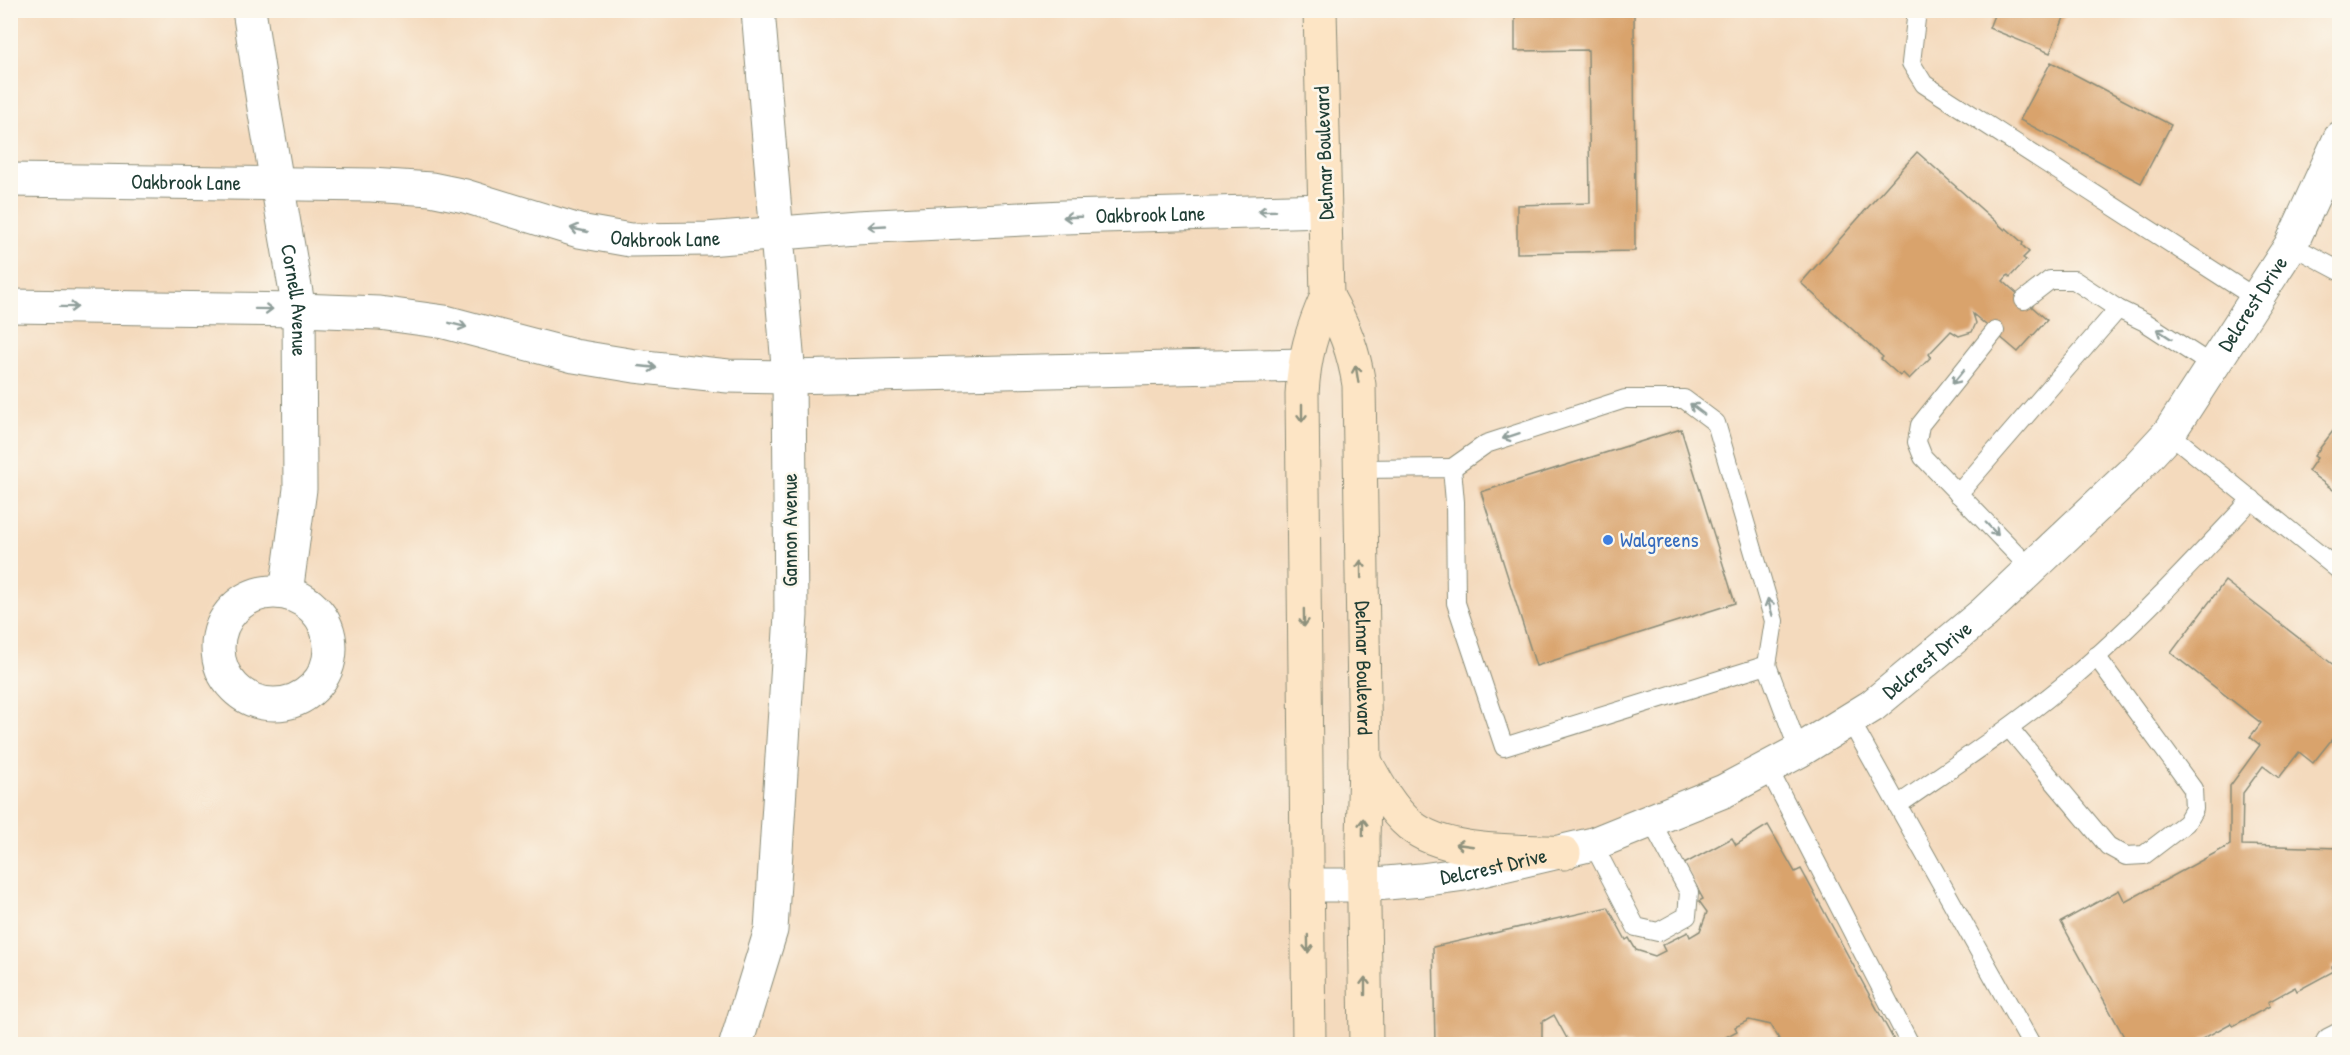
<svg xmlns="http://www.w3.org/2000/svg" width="2350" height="1055" viewBox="0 0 2350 1055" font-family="'Patrick Hand',sans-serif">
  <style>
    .building { fill: #d9a36c }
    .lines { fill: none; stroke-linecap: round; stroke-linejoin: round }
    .lane-casing { stroke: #8a8c78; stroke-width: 20 }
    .street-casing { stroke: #8a8c78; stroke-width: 35 }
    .secondary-casing { stroke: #8a8c78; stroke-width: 35 }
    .lane { stroke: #fff; stroke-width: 18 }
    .street { stroke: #fff; stroke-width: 33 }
    .secondary { stroke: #fde5c5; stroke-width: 33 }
    .oneway { stroke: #8f9e9a }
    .oneway2 { stroke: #8e917c }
    .shop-dot { fill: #3f7fe0; stroke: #fbf7ec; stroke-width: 2 }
    .labels { text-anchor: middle; stroke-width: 5; stroke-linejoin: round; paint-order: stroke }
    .street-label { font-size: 21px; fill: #1f3d34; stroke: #fbf7ec }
    .shop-label { font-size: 21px; fill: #366cbe; stroke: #fbf7ec; text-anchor: start }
  </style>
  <rect width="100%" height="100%" fill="#fbf7ec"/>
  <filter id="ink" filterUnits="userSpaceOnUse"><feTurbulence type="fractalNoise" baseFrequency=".0167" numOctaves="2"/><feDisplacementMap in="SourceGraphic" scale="12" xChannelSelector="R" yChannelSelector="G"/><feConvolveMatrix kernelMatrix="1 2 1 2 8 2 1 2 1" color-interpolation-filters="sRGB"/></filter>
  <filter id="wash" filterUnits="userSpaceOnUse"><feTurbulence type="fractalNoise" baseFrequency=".008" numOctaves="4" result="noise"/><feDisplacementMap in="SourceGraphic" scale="24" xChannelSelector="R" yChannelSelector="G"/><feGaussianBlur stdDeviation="1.35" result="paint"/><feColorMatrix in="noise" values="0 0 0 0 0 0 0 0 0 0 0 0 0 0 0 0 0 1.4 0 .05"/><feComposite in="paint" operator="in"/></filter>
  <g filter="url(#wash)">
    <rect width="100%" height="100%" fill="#f4dabd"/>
    <g id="blocks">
      <g class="building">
        <polygon points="1515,10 1634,10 1635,251 1517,253 1517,205 1590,203 1588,50 1515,51"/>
        <polygon points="1996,10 2067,10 2050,53 1989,28"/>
        <polygon points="2051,62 2171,125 2141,183 2020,120"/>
        <polygon points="1917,152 2005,230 2006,228 2023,243 2022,245 2029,252 2023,258 2026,260 2010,277 2008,275 2003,281 2047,320 2018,352 1973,314 1976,323 1972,332 1959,336 1951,331 1929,354 1931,357 1909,379 1903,373 1900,376 1881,359 1883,357 1801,283"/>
        <polygon points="1681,429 1735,603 1536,666 1481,492"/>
        <polygon points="2340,429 2340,495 2308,471 2317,458 2314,456 2333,431 2336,434"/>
        <polygon points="2225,581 2340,670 2340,729 2313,763 2299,752 2279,778 2263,766 2243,793 2242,845 2340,848 2340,963 2332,967 2334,971 2297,991 2295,987 2268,1002 2270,1006 2233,1026 2231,1023 2202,1039 2204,1043 2201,1044 2128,1044 2061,922 2119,890 2125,902 2230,845 2230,786 2260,745 2250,737 2261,723 2171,653"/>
        <polygon points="1768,825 1795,872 1801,869 1896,1044 1777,1044 1775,1042 1779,1039 1771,1025 1749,1020 1735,1027 1737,1031 1717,1042 1715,1038 1704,1044 1570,1044 1554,1015 1542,1022 1542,1044 1435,1044 1433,947 1608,907 1626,940 1629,938 1636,950 1655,956 1665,951 1662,945 1688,932 1690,937 1700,931 1707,912 1699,901 1703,899 1684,864 1732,838 1736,845"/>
      </g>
    </g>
  </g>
  <g filter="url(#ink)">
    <use href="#blocks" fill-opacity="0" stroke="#8a8c78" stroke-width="1.5"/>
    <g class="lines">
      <defs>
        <g id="lane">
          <polyline points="1917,10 1911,63 1924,84 2257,299"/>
          <polyline points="2291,245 2340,271"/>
          <polyline points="2024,300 2050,280 2074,280 2118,309 2145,322 2213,366"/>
          <polyline points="1995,331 1920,425 1917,442 1923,457 2031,569"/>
          <polyline points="2169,433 2340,571"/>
          <polyline points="1452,468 1486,444 1625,399 1684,399 1716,423 1774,621 1767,665"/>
          <polyline points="1360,469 1452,468 1455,502 1456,603 1504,747 1767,665 1799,751"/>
          <polyline points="1958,494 2118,309"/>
          <polyline points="1850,720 2031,1044"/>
          <polyline points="2009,728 2108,846 2126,856 2144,855 2186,823 2194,809 2193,789 2096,656"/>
          <polyline points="1768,768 1910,1044"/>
          <path d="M1898,805C1957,764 2016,725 2071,679C2136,624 2194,561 2252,499"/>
          <polyline points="1593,844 1636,927 1658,932 1687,916 1689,892 1651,821"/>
        </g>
        <g id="street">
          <path id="s1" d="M249,10L264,108L299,310L300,489L286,593"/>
          <path id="s2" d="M10,180L371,185L431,189L465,196L579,231L630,240L707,239L856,227L1064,217L1325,210"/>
          <polyline points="10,306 299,310 379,313 445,322 574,356 635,366 728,376 789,377 1304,365"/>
          <circle cx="274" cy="648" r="56"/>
          <path id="s3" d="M1307,885H1364L1421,880L1465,874L1593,844L1724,791L1799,751L1872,706L1984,613L2133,472L2169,433L2291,245L2340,138"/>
          <polyline points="736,1044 771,930 791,615 789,377 758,10"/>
          <polyline points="2332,1044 2340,1040"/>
        </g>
        <g id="secondary">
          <path id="s4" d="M1327,296C1344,326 1354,352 1359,385L1365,761L1363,839L1366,1044"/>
          <path d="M1365,761C1377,783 1390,808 1410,825C1445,855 1521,850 1564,853"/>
          <path d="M1309,1044L1302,394C1304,356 1312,330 1327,296L1320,10"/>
        </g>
      </defs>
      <use href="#lane" class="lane-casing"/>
      <use href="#street" class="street-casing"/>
      <use href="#secondary" class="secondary-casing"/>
      <use href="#lane" class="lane"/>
      <use href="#street" class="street"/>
      <use href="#secondary" class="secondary"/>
    </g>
    <defs><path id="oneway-shaft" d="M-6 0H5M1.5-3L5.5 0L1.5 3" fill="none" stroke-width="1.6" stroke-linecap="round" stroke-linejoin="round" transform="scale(1.5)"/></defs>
    <g class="oneway">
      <use href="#oneway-shaft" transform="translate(1267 211) rotate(179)"/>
      <use href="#oneway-shaft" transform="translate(1072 217) rotate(178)"/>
      <use href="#oneway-shaft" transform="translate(877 226) rotate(177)"/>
      <use href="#oneway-shaft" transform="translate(579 230) rotate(-167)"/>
      <use href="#oneway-shaft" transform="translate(69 307) rotate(1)"/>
      <use href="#oneway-shaft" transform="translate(264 309) rotate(1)"/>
      <use href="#oneway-shaft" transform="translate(458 325) rotate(14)"/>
      <use href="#oneway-shaft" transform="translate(2164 334) rotate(-147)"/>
      <use href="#oneway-shaft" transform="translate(648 367) rotate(6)"/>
      <use href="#oneway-shaft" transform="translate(1958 377) rotate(129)"/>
      <use href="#oneway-shaft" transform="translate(1697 409) rotate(-143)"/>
      <use href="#oneway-shaft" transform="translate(1511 436) rotate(162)"/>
      <use href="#oneway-shaft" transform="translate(1992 529) rotate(46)"/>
      <use href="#oneway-shaft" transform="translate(1770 607) rotate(-106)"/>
    </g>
    <g class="oneway2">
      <use href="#oneway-shaft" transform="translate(1357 374) rotate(-99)"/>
      <use href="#oneway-shaft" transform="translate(1302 413) rotate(90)"/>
      <use href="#oneway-shaft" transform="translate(1361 569) rotate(-91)"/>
      <use href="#oneway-shaft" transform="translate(1304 618) rotate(89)"/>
      <use href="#oneway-shaft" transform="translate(1363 827) rotate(-89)"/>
      <use href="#oneway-shaft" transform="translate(1464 845) rotate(-172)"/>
      <use href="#oneway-shaft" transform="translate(1308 944) rotate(89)"/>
      <use href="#oneway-shaft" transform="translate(1365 986) rotate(-90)"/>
    </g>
  </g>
  <circle class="shop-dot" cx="1608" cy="540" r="6"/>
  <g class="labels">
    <g class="street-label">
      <text transform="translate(1324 153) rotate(-92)" y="7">Delmar Boulevard</text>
      <text dy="7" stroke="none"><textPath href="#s2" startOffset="176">Oakbrook Lane</textPath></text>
      <text dy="7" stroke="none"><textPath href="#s2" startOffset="1148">Oakbrook Lane</textPath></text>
      <text dy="7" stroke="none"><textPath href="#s2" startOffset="662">Oakbrook Lane</textPath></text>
      <text dy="7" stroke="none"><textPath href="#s1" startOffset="294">Cornell Avenue</textPath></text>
      <text dy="7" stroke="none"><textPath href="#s3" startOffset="1160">Delcrest Drive</textPath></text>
      <text transform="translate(790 530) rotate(-90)" y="7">Gannon Avenue</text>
      <text dy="7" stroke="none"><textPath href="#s3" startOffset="674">Delcrest Drive</textPath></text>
      <text dy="7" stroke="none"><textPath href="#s4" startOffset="378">Delmar Boulevard</textPath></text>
      <text dy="7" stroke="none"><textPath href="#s3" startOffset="188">Delcrest Drive</textPath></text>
    </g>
    <g class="shop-label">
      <text x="1620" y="547">Walgreens</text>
    </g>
  </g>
  <rect width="2350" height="1055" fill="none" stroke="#fbf7ec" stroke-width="36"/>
</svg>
